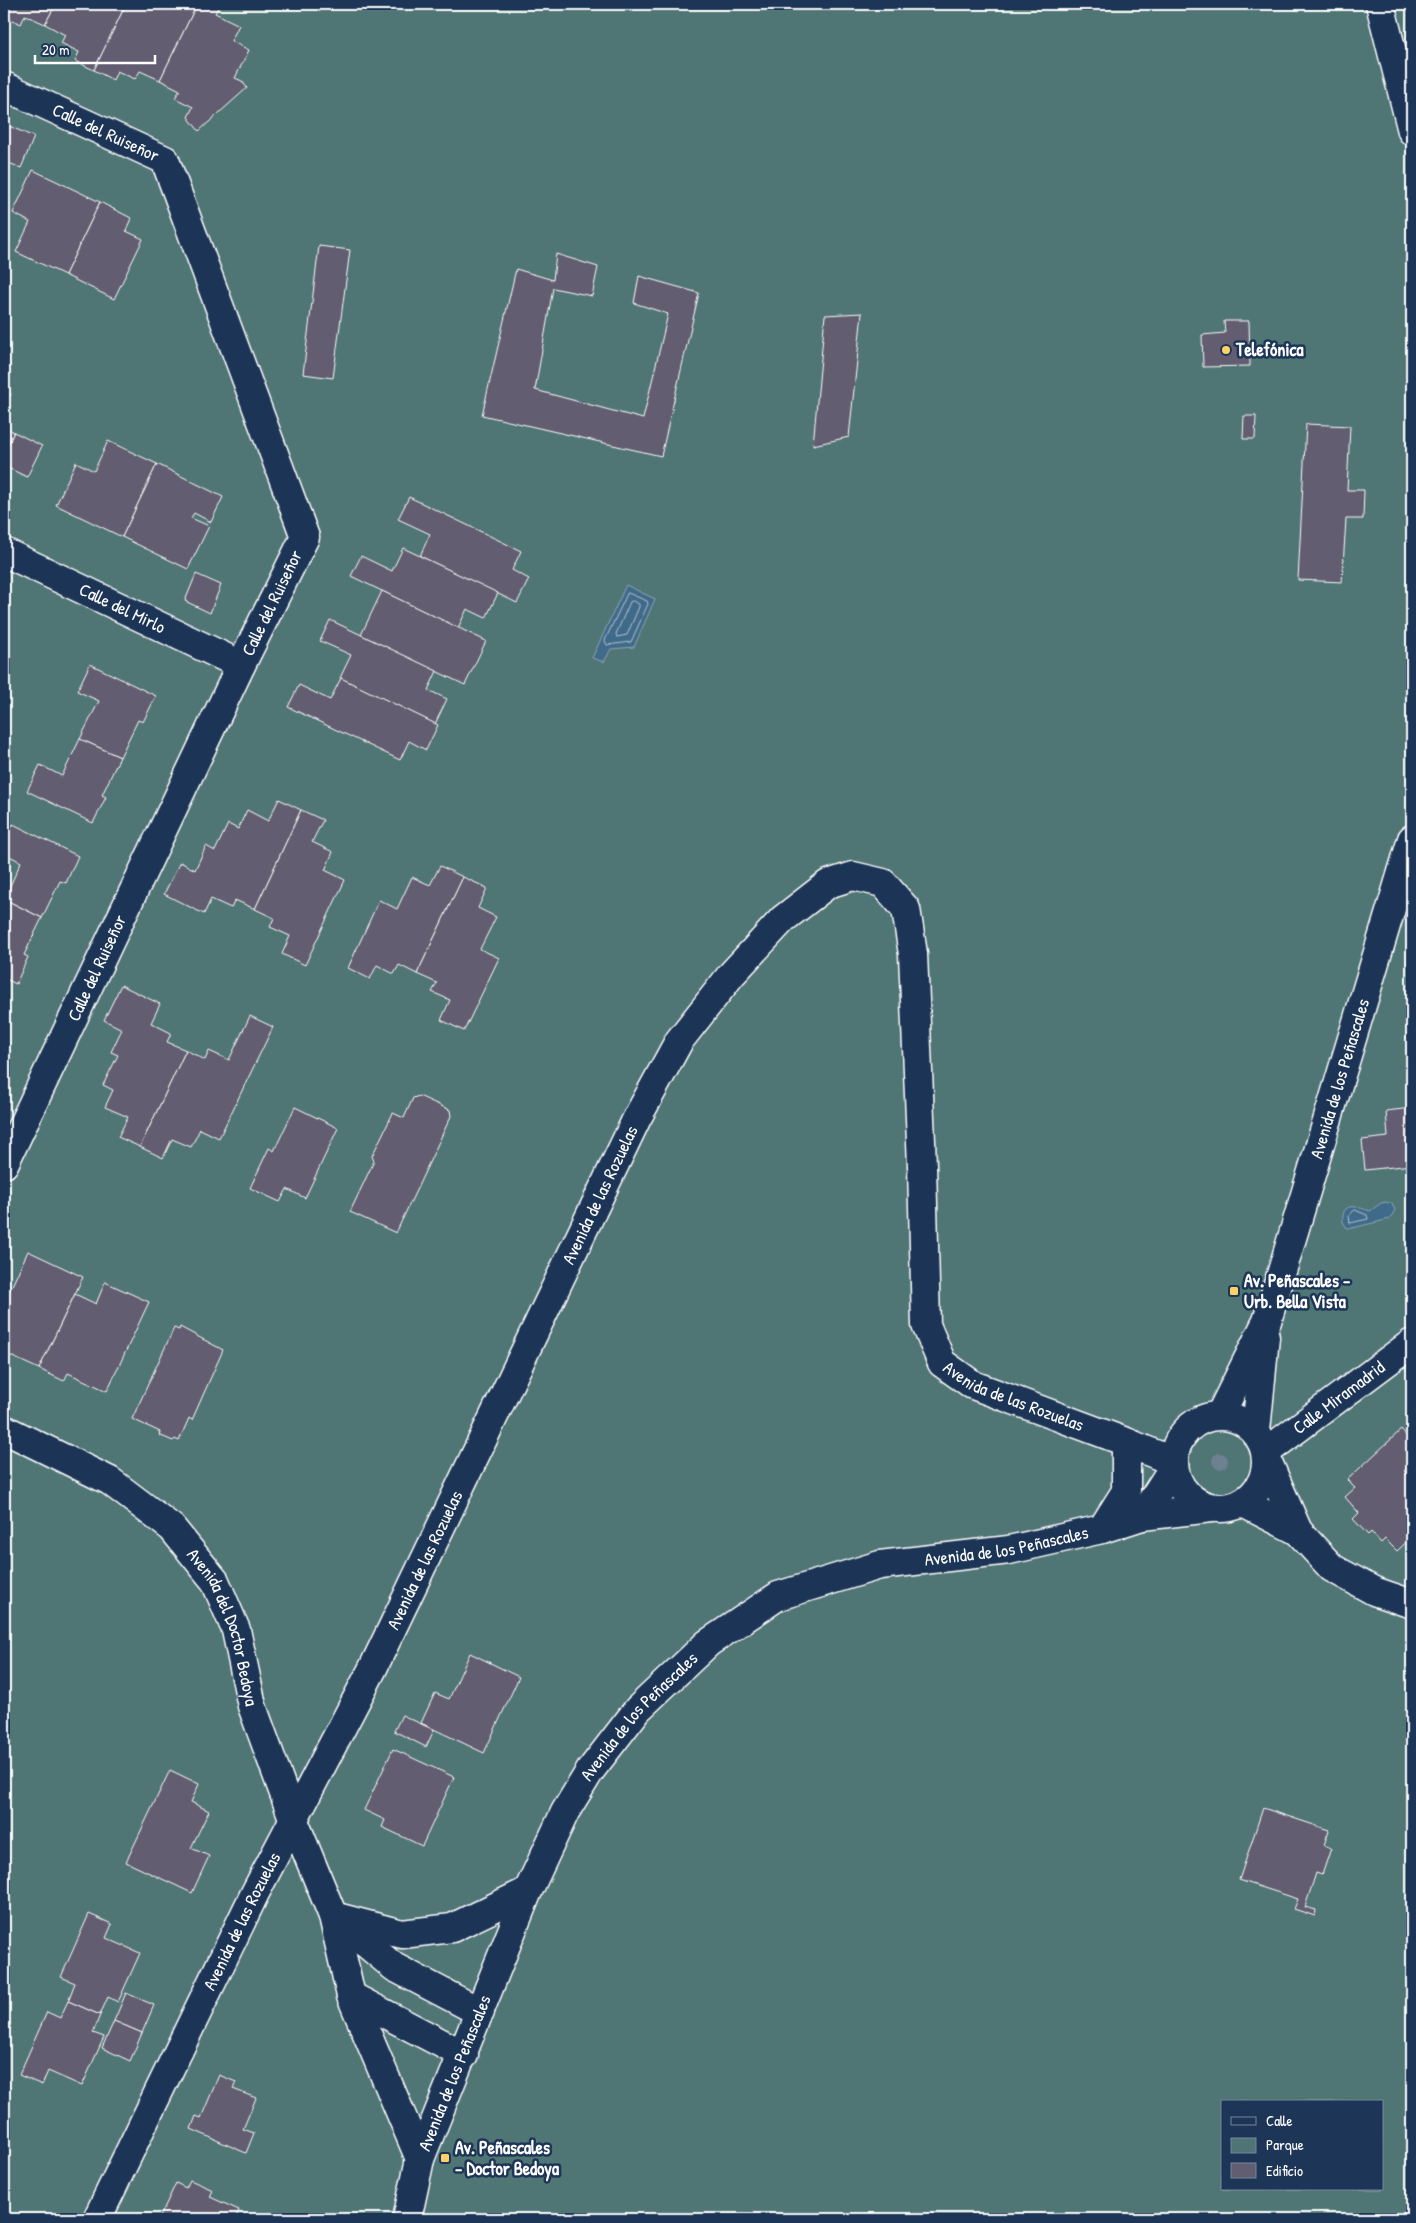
<svg xmlns="http://www.w3.org/2000/svg" width="1416" height="2223" viewBox="0 0 1416 2223" font-family="'Patrick Hand',sans-serif">
  <style>
    .green { fill: #507475; stroke: #a8baba; fill-rule: evenodd }
    .water { fill: #416a89; stroke: #8da6b8 }
    .lines { fill: none; stroke-linecap: round; stroke-linejoin: round }
    .shore { stroke: #b3c3d0; stroke-width: 1 }
    .building { fill: #625d70; stroke: #fff }
    .minor-casing { stroke: #fff; stroke-width: 31 }
    .minor { stroke: #1d3557; stroke-width: 28 }
    .tree { fill: #6e8191 }
    .poi-dot { fill: #ffd166; stroke: #1d3557; stroke-width: 2 }
    .labels { text-anchor: middle; stroke-width: 5; stroke-linejoin: round; paint-order: stroke }
    .street-label { font-size: 18px; fill: #fff; stroke: #1d3557 }
    .poi-label { font-size: 18px; font-weight: bold; fill: #fff; stroke: #1d3557; text-anchor: start }
  </style>
  <rect width="100%" height="100%" fill="#1d3557"/>
  <filter id="ink" filterUnits="userSpaceOnUse"><feTurbulence type="fractalNoise" baseFrequency=".02" numOctaves="2"/><feDisplacementMap in="SourceGraphic" scale="10" xChannelSelector="R" yChannelSelector="G"/><feConvolveMatrix kernelMatrix="1 2 1 2 8 2 1 2 1" color-interpolation-filters="sRGB"/></filter>
  <g filter="url(#ink)">
    <path class="green" d="M4,4H1412V2219H4ZM1222,2102H1382V2189H1222Z"/>
    <g class="water">
      <polygon points="626,585 655,599 634,647 611,649 604,662 592,658"/>
      <path d="M1386,1202L1392,1204L1395,1210L1390,1219L1352,1228H1347L1343,1222C1341,1200 1358,1207 1370,1211L1381,1203Z"/>
    </g>
    <g class="lines">
      <g class="shore">
        <polygon points="628,593 647,601 648,604 631,642 607,645 605,641"/>
        <polygon points="633,601 639,604 639,607 627,635 617,637 616,634 630,602"/>
        <polygon points="1355,1210 1367,1215 1368,1219 1350,1223 1349,1216"/>
      </g>
    </g>
    <g class="building">
      <polygon points="4,4 56,4 45,24 25,15 21,24 4,16"/>
      <polygon points="56,4 126,4 94,70 75,61 79,52 61,43 65,35 45,24"/>
      <polygon points="126,4 197,4 160,80 140,71 135,79 117,71 113,80 94,70"/>
      <polygon points="197,4 220,4 215,13 239,25 231,41 249,50 235,78 242,81 247,88 199,131 188,117 193,107 175,98 180,90 160,80"/>
      <polygon points="9,126 34,137 21,168 4,161 4,139"/>
      <polygon points="33,170 100,202 65,275 16,252 30,222 13,213"/>
      <polygon points="100,202 131,218 126,231 143,239 114,299 65,275"/>
      <polygon points="319,246 350,250 333,378 303,374"/>
      <polygon points="556,254 598,267 592,296 553,288 535,390 643,419 668,314 634,303 639,276 699,293 661,456 482,415 516,269 553,280"/>
      <polygon points="862,313 849,437 813,445 825,315"/>
      <polygon points="1224,321 1249,321 1250,366 1203,367 1202,335 1225,333"/>
      <polygon points="4,390 11,394 4,408"/>
      <polygon points="1244,416 1256,416 1255,439 1243,439"/>
      <polygon points="1306,424 1350,426 1347,490 1364,490 1363,519 1346,519 1342,582 1298,580"/>
      <polygon points="4,427 14,432 4,453"/>
      <polygon points="14,432 42,446 27,477 4,466 4,453"/>
      <polygon points="108,441 157,464 122,537 56,505 76,462 94,471"/>
      <polygon points="157,464 223,497 211,522 194,513 191,518 209,526 188,569 122,537"/>
      <polygon points="409,497 521,551 512,570 529,579 517,603 420,556 430,534 398,519"/>
      <polygon points="403,548 498,593 486,618 467,609 458,628 351,576 361,556 392,571"/>
      <polygon points="196,574 221,585 210,613 185,601"/>
      <polygon points="382,591 486,641 465,685 361,635"/>
      <polygon points="330,620 437,671 428,690 447,699 435,724 340,678 351,655 320,641"/>
      <polygon points="90,664 156,696 143,722 138,720 120,757 80,739 99,701 77,691"/>
      <polygon points="341,678 438,725 426,750 409,741 400,760 288,707 299,685 330,700"/>
      <polygon points="80,739 120,757 102,795 106,797 93,823 27,791 40,765 62,776"/>
      <polygon points="279,799 301,810 255,909 235,900 231,908 211,899 204,914 164,894 180,862 195,870 206,846 215,851 228,824 238,829 247,810 268,821"/>
      <polygon points="301,810 323,820 312,842 333,852 325,870 345,880 305,965 282,954 290,936 270,927 274,918 255,909"/>
      <polygon points="13,824 78,856 66,883 60,881 42,918 4,899 21,862 4,853 4,843"/>
      <polygon points="440,866 463,877 417,974 399,965 394,974 377,965 370,979 348,968 379,900 397,909 412,877 430,885"/>
      <polygon points="463,877 487,888 478,908 496,917 480,949 499,958 464,1031 441,1020 450,1000 432,992 437,983 417,974"/>
      <polygon points="4,899 42,918 24,955 28,957 16,984 4,978"/>
      <polygon points="121,985 160,1004 151,1023 171,1033 167,1042 186,1050 140,1147 118,1137 128,1117 105,1107 113,1090 103,1085 118,1055 111,1052 122,1029 104,1020"/>
      <polygon points="250,1016 273,1027 219,1138 200,1129 191,1147 172,1139 163,1158 140,1147 186,1050 205,1060 209,1051 229,1060"/>
      <polygon points="419,1096 450,1110 451,1116 396,1233 350,1212 374,1161 372,1156 393,1113 404,1118 413,1098"/>
      <polygon points="295,1107 338,1128 305,1198 287,1189 280,1202 250,1188 269,1148 274,1151"/>
      <polygon points="1412,1108 1412,1165 1365,1170 1362,1140 1388,1137 1386,1111"/>
      <polygon points="28,1251 83,1277 39,1369 4,1353 4,1303"/>
      <polygon points="105,1282 149,1302 107,1391 68,1373 64,1381 39,1369 75,1294 96,1304"/>
      <polygon points="180,1327 223,1350 192,1420 189,1418 179,1441 175,1439 173,1441 159,1435 160,1432 156,1430 132,1419 174,1328 179,1330"/>
      <polygon points="1401,1430 1412,1442 1412,1463 1404,1471 1412,1480 1410,1495 1412,1537 1397,1551 1385,1539 1381,1543 1371,1532 1368,1535 1353,1519 1359,1513 1345,1497 1355,1488 1347,1480"/>
      <polygon points="470,1653 519,1677 484,1753 421,1723 435,1693 449,1699"/>
      <polygon points="402,1715 434,1730 426,1747 394,1731"/>
      <polygon points="393,1749 454,1777 422,1846 382,1827 385,1820 364,1810"/>
      <polygon points="170,1770 199,1784 191,1802 209,1811 191,1848 209,1856 192,1893 126,1862"/>
      <polygon points="1263,1808 1329,1830 1324,1845 1331,1848 1322,1875 1316,1873 1305,1907 1316,1910 1315,1916 1294,1909 1298,1899 1239,1880"/>
      <polygon points="89,1914 112,1924 106,1938 140,1953 118,2002 108,1997 100,2015 68,2001 75,1983 61,1977"/>
      <polygon points="126,1993 154,2005 142,2033 114,2021"/>
      <polygon points="68,2001 100,2015 93,2033 104,2037 82,2086 48,2071 42,2085 19,2075 47,2012 60,2018"/>
      <polygon points="114,2021 142,2033 130,2061 102,2048"/>
      <polygon points="219,2075 236,2082 233,2089 256,2098 243,2129 254,2133 246,2153 191,2129 196,2116 201,2118"/>
      <polygon points="190,2180 213,2190 210,2197 239,2210 235,2219 159,2219 176,2183 186,2188"/>
    </g>
    <g class="lines">
      <defs>
        <g id="minor">
          <polyline points="1380,4 1412,131"/>
          <path id="s1" d="M4,86L165,160L305,537L241,665L4,1164"/>
          <path id="s2" d="M4,552L241,665"/>
          <path id="s3" d="M1220,1415L1267,1321L1412,839"/>
          <circle cx="1220" cy="1462" r="46"/>
          <path id="s4" d="M4,1429L110,1481L172,1528L215,1581L236,1630L252,1706L294,1821L333,1916L351,1996L420,2159"/>
          <polyline points="1256,1431 1265,1337"/>
          <polyline points="1126,1442 1174,1462"/>
          <path id="s5" d="M1266,1452L1412,1343"/>
          <polyline points="1267,1460 1298,1531 1332,1568 1374,1591 1412,1604"/>
          <polyline points="1243,1503 1298,1531"/>
          <polyline points="1142,1516 1174,1466"/>
          <polyline points="333,1916 402,1934 452,1928 528,1891"/>
          <polyline points="338,1920 394,1967 480,2012"/>
          <polyline points="351,1996 464,2055"/>
          <path id="s6" d="M97,2219L255,1893L373,1668L637,1118L679,1041L731,975L783,919L828,884L853,876L883,883L906,909L913,954L922,1165L926,1325L942,1363L973,1385L1126,1442V1491L1102,1529"/>
          <path id="s7" d="M407,2219L420,2159L528,1891L565,1812L590,1771L638,1709L708,1643L778,1596L880,1565L1009,1550L1102,1529L1142,1516L1211,1508"/>
        </g>
      </defs>
      <use href="#minor" class="minor-casing"/>
      <use href="#minor" class="minor"/>
    </g>
    <circle class="tree" cx="1220" cy="1461" r="8"/>
  </g>
  <g class="poi-dot">
    <circle cx="1226" cy="350" r="5"/>
    <rect x="1229" y="1286" width="10" height="10" rx="2.5"/>
    <rect x="440" y="2153" width="10" height="10" rx="2.5"/>
  </g>
  <g class="labels">
    <g class="street-label">
      <text dy="6" stroke="none"><textPath href="#s1" startOffset="112">Calle del Ruiseñor</textPath></text>
      <text transform="translate(272 603) rotate(-64)" y="6">Calle del Ruiseñor</text>
      <text dy="6" stroke="none"><textPath href="#s2" startOffset="131">Calle del Mirlo</textPath></text>
      <text transform="translate(97 968) rotate(-65)" y="6">Calle del Ruiseñor</text>
      <text dy="6" stroke="none"><textPath href="#s3" startOffset="358">Avenida de los Peñascales</textPath></text>
      <text dy="6" stroke="none"><textPath href="#s6" startOffset="1141">Avenida de las Rozuelas</textPath></text>
      <text dy="6" stroke="none"><textPath href="#s6" startOffset="2161">Avenida de las Rozuelas</textPath></text>
      <text dy="6" stroke="none"><textPath href="#s5" startOffset="91">Calle Miramadrid</textPath></text>
      <text dy="6" stroke="none"><textPath href="#s7" startOffset="979">Avenida de los Peñascales</textPath></text>
      <text dy="6" stroke="none"><textPath href="#s6" startOffset="736">Avenida de las Rozuelas</textPath></text>
      <text dy="6" stroke="none"><textPath href="#s4" startOffset="310">Avenida del Doctor Bedoya</textPath></text>
      <text dy="6" stroke="none"><textPath href="#s7" startOffset="559">Avenida de los Peñascales</textPath></text>
      <text dy="6" stroke="none"><textPath href="#s6" startOffset="331">Avenida de las Rozuelas</textPath></text>
      <text dy="6" stroke="none"><textPath href="#s7" startOffset="154">Avenida de los Peñascales</textPath></text>
    </g>
    <g class="poi-label">
      <text x="1236" y="356">Telefónica</text>
      <text x="1244" y="1287">Av. Peñascales -<tspan x="1244" dy="21">Urb. Bella Vista</tspan></text>
      <text x="455" y="2154">Av. Peñascales<tspan x="455" dy="21">- Doctor Bedoya</tspan></text>
    </g>
  </g>
  <rect width="1416" height="2223" fill="none" stroke="#1d3557" stroke-width="20"/>
  <rect x="10" y="10" width="1396" height="2203" fill="none" stroke="#fff" stroke-width="2" filter="url(#ink)"/>
  <rect x="1221" y="2100" width="162" height="90" fill="#1d3557" stroke="#77869a"/>
  <rect x="1231" y="2117" width="25" height="8" fill="#1d3557" stroke="#77869a"/>
  <text x="1266" y="2126" font-size="15" fill="#ffffff">Calle</text>
  <rect x="1231" y="2138" width="25" height="15" fill="#507475" stroke="#77869a"/>
  <text x="1266" y="2150" font-size="15" fill="#ffffff">Parque</text>
  <rect x="1231" y="2163" width="25" height="15" fill="#625d70" stroke="#77869a"/>
  <text x="1266" y="2176" font-size="15" fill="#ffffff">Edificio</text>
  <path d="M35 55v8h120v-8" fill="none" stroke="#ffffff" stroke-width="2.5"/>
  <text x="42" y="55" font-size="15" fill="#ffffff" stroke="#1d3557" stroke-width="4" paint-order="stroke">20 m</text>
</svg>
